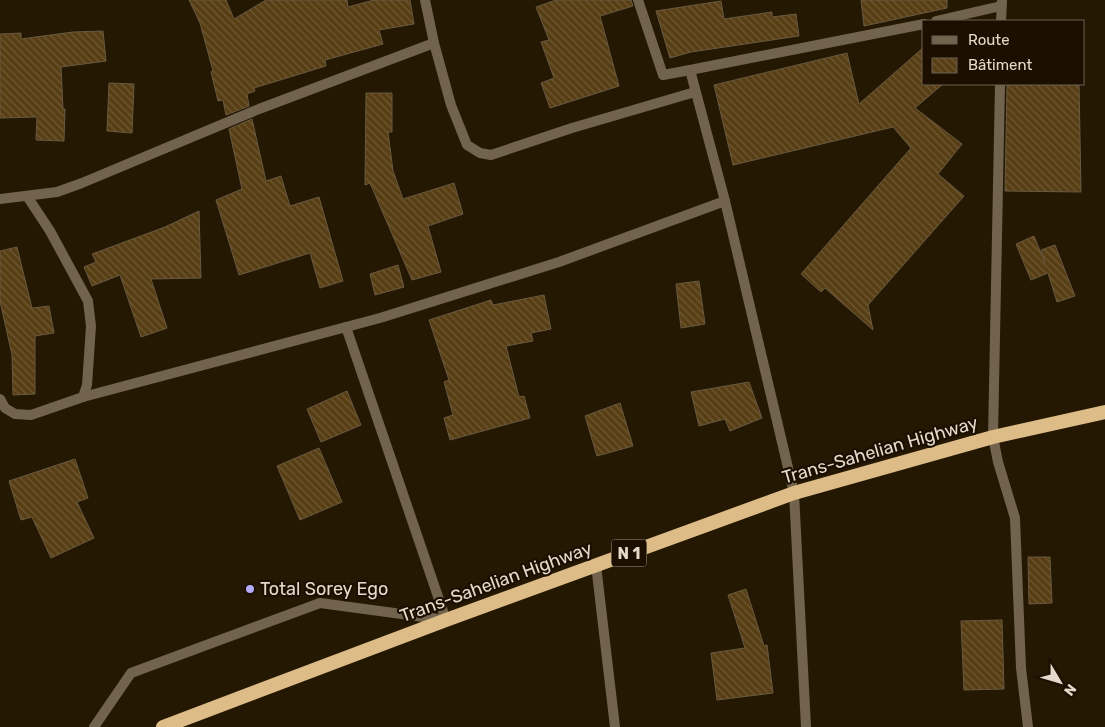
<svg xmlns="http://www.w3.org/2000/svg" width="1105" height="727" viewBox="0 0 1105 727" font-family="Rubik,sans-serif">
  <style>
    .building { fill: url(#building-back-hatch); stroke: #685941 }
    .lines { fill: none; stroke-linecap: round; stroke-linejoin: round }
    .service { stroke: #71634d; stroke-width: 10 }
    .minor { stroke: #71634d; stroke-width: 10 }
    .trunk { stroke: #ddbc88; stroke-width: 14 }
    .poi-dot { fill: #b3adf9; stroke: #1c0f00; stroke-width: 2 }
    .labels { text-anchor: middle; stroke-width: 4.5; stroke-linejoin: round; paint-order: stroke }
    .shield { fill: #1c0f00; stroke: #a79d90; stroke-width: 1 }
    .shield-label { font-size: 16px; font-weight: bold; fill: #e3dacd }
    .street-label { font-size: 18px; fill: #e3dacd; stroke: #1c0f00 }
    .poi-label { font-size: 18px; fill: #e3dacd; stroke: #1c0f00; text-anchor: start }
  </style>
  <defs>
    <pattern id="building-back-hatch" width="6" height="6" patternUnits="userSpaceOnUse" patternTransform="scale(1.25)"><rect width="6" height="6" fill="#573e14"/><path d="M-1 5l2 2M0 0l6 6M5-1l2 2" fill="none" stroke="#6f5935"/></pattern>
  </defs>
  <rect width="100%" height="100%" fill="#251803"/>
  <g class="building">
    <polygon points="189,0 226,0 234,19 266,0 347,0 348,7 374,0 410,0 414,24 379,30 383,44 325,60 326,66 254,88 255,91 247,94 249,106 226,115 223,100 218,101 211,72 213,71 200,23"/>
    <polygon points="556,0 631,0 633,6 600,16 619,86 550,108 541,83 554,78 541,42 549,40 536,7"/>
    <polygon points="861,0 947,0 947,8 864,26"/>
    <polygon points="721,1 724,19 772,12 772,17 796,14 799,36 691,52 670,58 656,11"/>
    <polygon points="103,31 106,61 61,67 63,109 65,109 64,141 36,140 37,117 0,118 0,34 21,33 21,39 73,32"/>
    <polygon points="924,47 924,84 943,84 915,108 962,144 938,174 964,196 868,305 873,330 825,288 821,292 801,274 911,148 893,127 733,165 714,85 847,53 859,104"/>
    <polygon points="109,83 134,84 132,133 107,131"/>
    <polygon points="1007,84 1079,84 1081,192 1005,191"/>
    <polygon points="366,93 392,93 392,132 388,132 393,171 403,199 454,183 463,214 428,226 441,272 412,280 370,183 365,185"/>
    <polygon points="252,119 266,181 281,176 290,206 319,197 343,281 320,288 310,253 239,275 216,200 242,189 229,129"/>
    <polygon points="199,211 201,278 151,279 167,328 141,337 120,275 92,286 84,267 96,262 92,254 165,227"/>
    <polygon points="1034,236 1045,263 1041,250 1055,245 1075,296 1057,302 1048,273 1031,280 1016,244"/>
    <polygon points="17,247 32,308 49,306 54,333 35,336 35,394 13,395 12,355 0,301 0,251"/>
    <polygon points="398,265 404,287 375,295 370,274"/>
    <polygon points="699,281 705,324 681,328 676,284"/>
    <polygon points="544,295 551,329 531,333 533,341 506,346 519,397 524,396 530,418 450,440 444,418 453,415 444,382 449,380 429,320 491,300 493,305"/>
    <polygon points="749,382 762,418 730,431 725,419 699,426 691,392"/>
    <polygon points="347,391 361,425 321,442 307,409"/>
    <polygon points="620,403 633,446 597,456 585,416"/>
    <polygon points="319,448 342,502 300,520 277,466"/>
    <polygon points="75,459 88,498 77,502 94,538 51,558 32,517 21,520 9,481"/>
    <polygon points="1028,557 1050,557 1052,603 1029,604"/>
    <polygon points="746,589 764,646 767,645 773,693 717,700 711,653 745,648 728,595"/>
    <polygon points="1002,620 1004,689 964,690 961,621"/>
  </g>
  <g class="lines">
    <polyline class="service" points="94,727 131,673 320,603 446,620"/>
    <g class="minor">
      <polyline points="425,0 434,43 451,105 467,145 480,153 491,155 572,128 695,92"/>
      <polyline points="638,0 663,75 690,70 725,201 794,493 806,727"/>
      <polyline points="936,21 1001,6"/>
      <polyline points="1001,21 1002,1"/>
      <polyline points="690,70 924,24"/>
      <polyline points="1000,84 993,437 998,462 1015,518 1021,668 1028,727"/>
      <polyline points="27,196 50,231 88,301 91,326 87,385 83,397"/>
      <polyline points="0,199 57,192 82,183 259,109 434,43"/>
      <polyline points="346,327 446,620"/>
      <polyline points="0,399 5,408 15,414 31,415 83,397 380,318 559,262 725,201"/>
      <polyline points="596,565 615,727"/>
    </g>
    <polyline class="trunk" points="163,727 446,620 794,493 993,437 1105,412"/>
  </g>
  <circle class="poi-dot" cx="250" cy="589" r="5"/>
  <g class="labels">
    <rect class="shield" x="611.5" y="539.5" width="35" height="27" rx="4"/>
    <g class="shield-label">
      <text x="629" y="559">N 1</text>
    </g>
    <g class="street-label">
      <text transform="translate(880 450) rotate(-16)" y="6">Trans-Sahelian Highway</text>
      <text transform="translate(496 582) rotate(-20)" y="6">Trans-Sahelian Highway</text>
    </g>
    <g class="poi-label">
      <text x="260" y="595">Total Sorey Ego</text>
    </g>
  </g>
  <rect x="922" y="20" width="162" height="65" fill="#1c0f00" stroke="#6c6052"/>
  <rect x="932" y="36" width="25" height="8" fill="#71634d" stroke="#6c6052"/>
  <text x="968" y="45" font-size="15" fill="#e3dacd">Route</text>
  <rect x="932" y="58" width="25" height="15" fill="url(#building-back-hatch)" stroke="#6c6052"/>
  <text x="968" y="70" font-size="15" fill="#e3dacd">Bâtiment</text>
  <g transform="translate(1060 682) rotate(128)" stroke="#1c0f00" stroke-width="4" paint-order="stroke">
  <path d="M0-4L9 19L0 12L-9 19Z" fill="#e3dacd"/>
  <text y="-8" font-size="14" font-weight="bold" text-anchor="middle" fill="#e3dacd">N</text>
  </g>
</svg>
